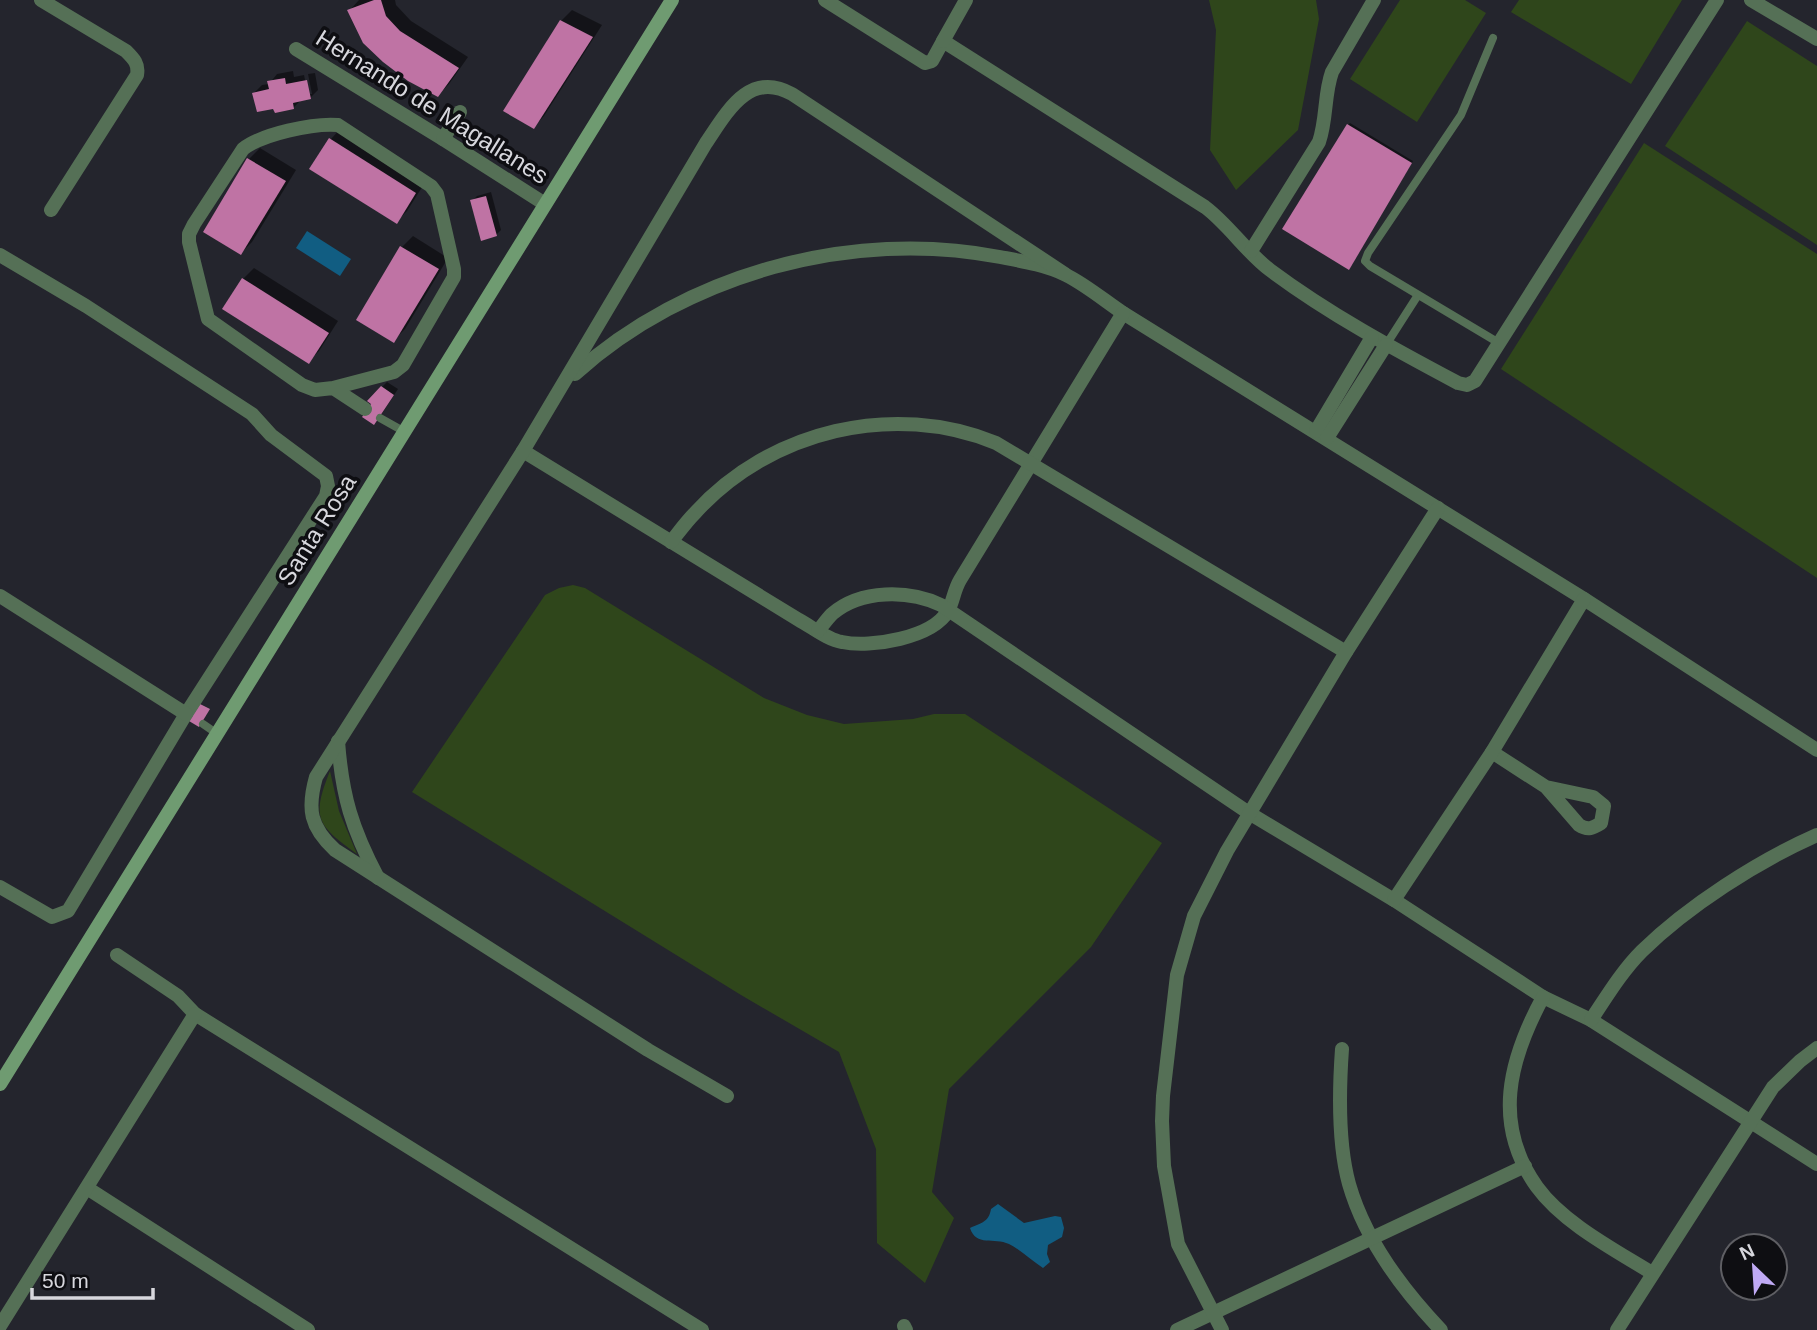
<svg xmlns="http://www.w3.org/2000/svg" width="1817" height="1330" viewBox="0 0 1817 1330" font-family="Helvetica,sans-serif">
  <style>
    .green { fill: #2f461b }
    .water { fill: #115d82 }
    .shadow { fill: #0007 }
    .building { fill: #bf73a4 }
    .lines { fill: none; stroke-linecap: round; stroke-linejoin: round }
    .lane { stroke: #557056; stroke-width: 8 }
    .street { stroke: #557056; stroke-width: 14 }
    .secondary { stroke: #6f9b71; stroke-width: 14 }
    .labels { text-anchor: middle; stroke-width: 7; stroke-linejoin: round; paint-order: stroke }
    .street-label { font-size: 24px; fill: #d7d7dd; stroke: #0e0e12 }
  </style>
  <rect width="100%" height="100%" fill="#24252d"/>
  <g class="green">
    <polygon points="1209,0 1316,0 1319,19 1298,130 1236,190 1210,150 1216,30"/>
    <polygon points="1400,0 1465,0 1486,13 1417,122 1350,79"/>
    <polygon points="1519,0 1682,0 1631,84 1511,12"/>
    <polygon points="1747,21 1817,66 1817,245 1665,146"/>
    <polygon points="1644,143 1817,254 1817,578 1501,369"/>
    <polygon points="573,585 585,588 764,698 807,715 844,724 913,719 934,714 965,714 1162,843 1091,947 949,1089 932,1192 954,1218 925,1283 877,1243 876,1149 839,1052 741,995 412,792 545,595 559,588"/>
    <path d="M330,771L339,811L357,854C317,825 311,818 330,771Z"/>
  </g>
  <g class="water">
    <polygon points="307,231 351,259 340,276 296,248"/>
    <path d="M998,1204L1024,1223L1055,1216L1061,1217L1064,1228L1062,1237L1048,1245L1047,1254L1050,1262L1043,1268C1032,1261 1021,1250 1009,1244C994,1237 976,1247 970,1228C981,1223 989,1222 991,1209Z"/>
  </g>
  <g class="shadow">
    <polygon points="359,0 395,0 396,5 411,21 468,57 449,84 438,95 349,11"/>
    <polygon points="572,10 602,25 544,116 534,127 561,21"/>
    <polygon points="293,71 294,77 304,75 308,94 312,94 308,74 315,73 318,90 310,98 301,100 294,107 254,93 262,85 269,84 277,74"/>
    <polygon points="1350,123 1413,161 1350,265 1348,125"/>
    <polygon points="341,128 426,181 407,211 396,222 312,168 331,139"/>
    <polygon points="260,148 296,170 252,242 241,253 249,159"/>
    <polygon points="491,192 501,230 496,235 472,201 477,196"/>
    <polygon points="413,236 448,258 405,329 394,340 402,247"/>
    <polygon points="254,268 338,321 319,351 308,362 243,279"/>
    <polygon points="387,382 398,389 379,418 382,387"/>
  </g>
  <g class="building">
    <polygon points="374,0 381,0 386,16 400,31 459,68 438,97 408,81 383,62 363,43 347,10"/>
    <polygon points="560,20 593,37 534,129 503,111"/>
    <polygon points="285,78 286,84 307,80 311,99 293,103 294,109 275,113 273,109 257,112 252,93 269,89 267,81"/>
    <polygon points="1347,124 1412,163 1349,270 1282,229"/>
    <polygon points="329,138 416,193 397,224 309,169"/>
    <polygon points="247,158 286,181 241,255 203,232"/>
    <polygon points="486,196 497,236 481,241 470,200"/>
    <polygon points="400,246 439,269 394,343 356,320"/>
    <polygon points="242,278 329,333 309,364 222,309"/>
    <polygon points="381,386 394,395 374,425 362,417 371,404 367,401"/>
    <polygon points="200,704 210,709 199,727 189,721"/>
  </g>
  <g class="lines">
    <g class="lane">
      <polyline points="1493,38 1461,115 1368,253 1365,261 1370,266 1499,343"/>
      <polyline points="1386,345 1418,295"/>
      <polyline points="380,418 405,432"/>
      <polyline points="203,724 216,733"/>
    </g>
    <g class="street">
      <path d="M41,0L126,51C134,59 139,64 137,75L51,210"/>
      <path d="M825,0L925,63L932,61L943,41L1205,207C1229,225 1246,252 1270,270C1329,314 1394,349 1458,383L1467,385L1475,381L1717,0"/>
      <polyline points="1751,0 1817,39"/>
      <polyline points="943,41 966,0"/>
      <polyline points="296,49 443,139 545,204"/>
      <polyline points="443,139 460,112"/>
      <path d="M1251,251L1319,142C1327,119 1324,94 1332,72L1374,0"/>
      <polyline points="0,255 86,306 252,414 271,435 326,476 328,486 326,496 186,714 68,911 52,917 0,887"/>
      <path d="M575,374C686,274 852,228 1000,257C1021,261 1046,265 1066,275C1086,285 1105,301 1123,313L1584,599L1817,750"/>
      <path d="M333,388L394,372L403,365L454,277V269L437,194L431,186L338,125C313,123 262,134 243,149L194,224L189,234V242L208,319L302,385L315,390L333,388L365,409"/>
      <polyline points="1316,431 1372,337"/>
      <polyline points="1327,438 1386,345"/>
      <path d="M523,451L799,620C812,627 828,640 842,642C871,648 932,638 948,611C953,602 954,590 960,580L1123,313"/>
      <path d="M671,542C679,532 686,522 695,513C770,430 894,401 996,443L1346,652"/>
      <polyline points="0,596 186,714"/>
      <path d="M818,631C823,625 827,619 832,614C861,589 909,590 941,605L1249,813L1394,900L1543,997L1591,1020L1817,1164"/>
      <path d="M338,741C342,796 352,829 378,878"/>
      <path d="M1492,752L1546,787L1579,825C1588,831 1593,828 1601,823L1604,806L1593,797L1546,787"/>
      <polyline points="1394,900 1492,752 1584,599"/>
      <polyline points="117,955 178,996 195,1014 702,1330"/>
      <path d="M1543,997C1509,1060 1492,1124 1537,1187C1563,1223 1615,1250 1652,1273"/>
      <path d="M1591,1020C1607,996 1622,971 1642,951C1688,906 1758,861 1817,835"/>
      <path d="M1342,1049C1339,1091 1338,1144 1349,1184C1365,1240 1402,1289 1441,1330"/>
      <path d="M727,1096L648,1050L335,850C310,827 307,809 316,777L523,451L706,143C727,112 749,70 792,94L1065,274"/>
      <polyline points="87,1188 308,1330"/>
      <polyline points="0,1326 195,1014"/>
      <polyline points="904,1326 906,1330"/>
      <polyline points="1177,1330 1525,1166"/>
      <polyline points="1222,1330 1178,1244 1164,1166 1162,1121 1163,1096 1177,975 1194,916 1227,851 1346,652 1438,508"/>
      <polyline points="1617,1330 1773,1087 1800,1061 1817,1048"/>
    </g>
    <polyline class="secondary" points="0,1084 672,0"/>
  </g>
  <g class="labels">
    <g class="street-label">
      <text transform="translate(432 107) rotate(32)" y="8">Hernando de Magallanes</text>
      <text transform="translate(317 530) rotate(-58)" y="8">Santa Rosa</text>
    </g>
  </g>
  <g transform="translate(1754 1267) rotate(335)"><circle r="33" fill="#0e0e12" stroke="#5e5e63" stroke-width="2"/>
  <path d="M0-5L12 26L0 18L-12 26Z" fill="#bfa9f4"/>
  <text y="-10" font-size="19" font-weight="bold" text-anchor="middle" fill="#d7d7dd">N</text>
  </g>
  <path d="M32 1288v10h121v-10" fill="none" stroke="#d7d7dd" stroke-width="3.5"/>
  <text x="42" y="1288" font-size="21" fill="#d7d7dd" stroke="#0e0e12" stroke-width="5" paint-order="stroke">50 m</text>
</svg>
